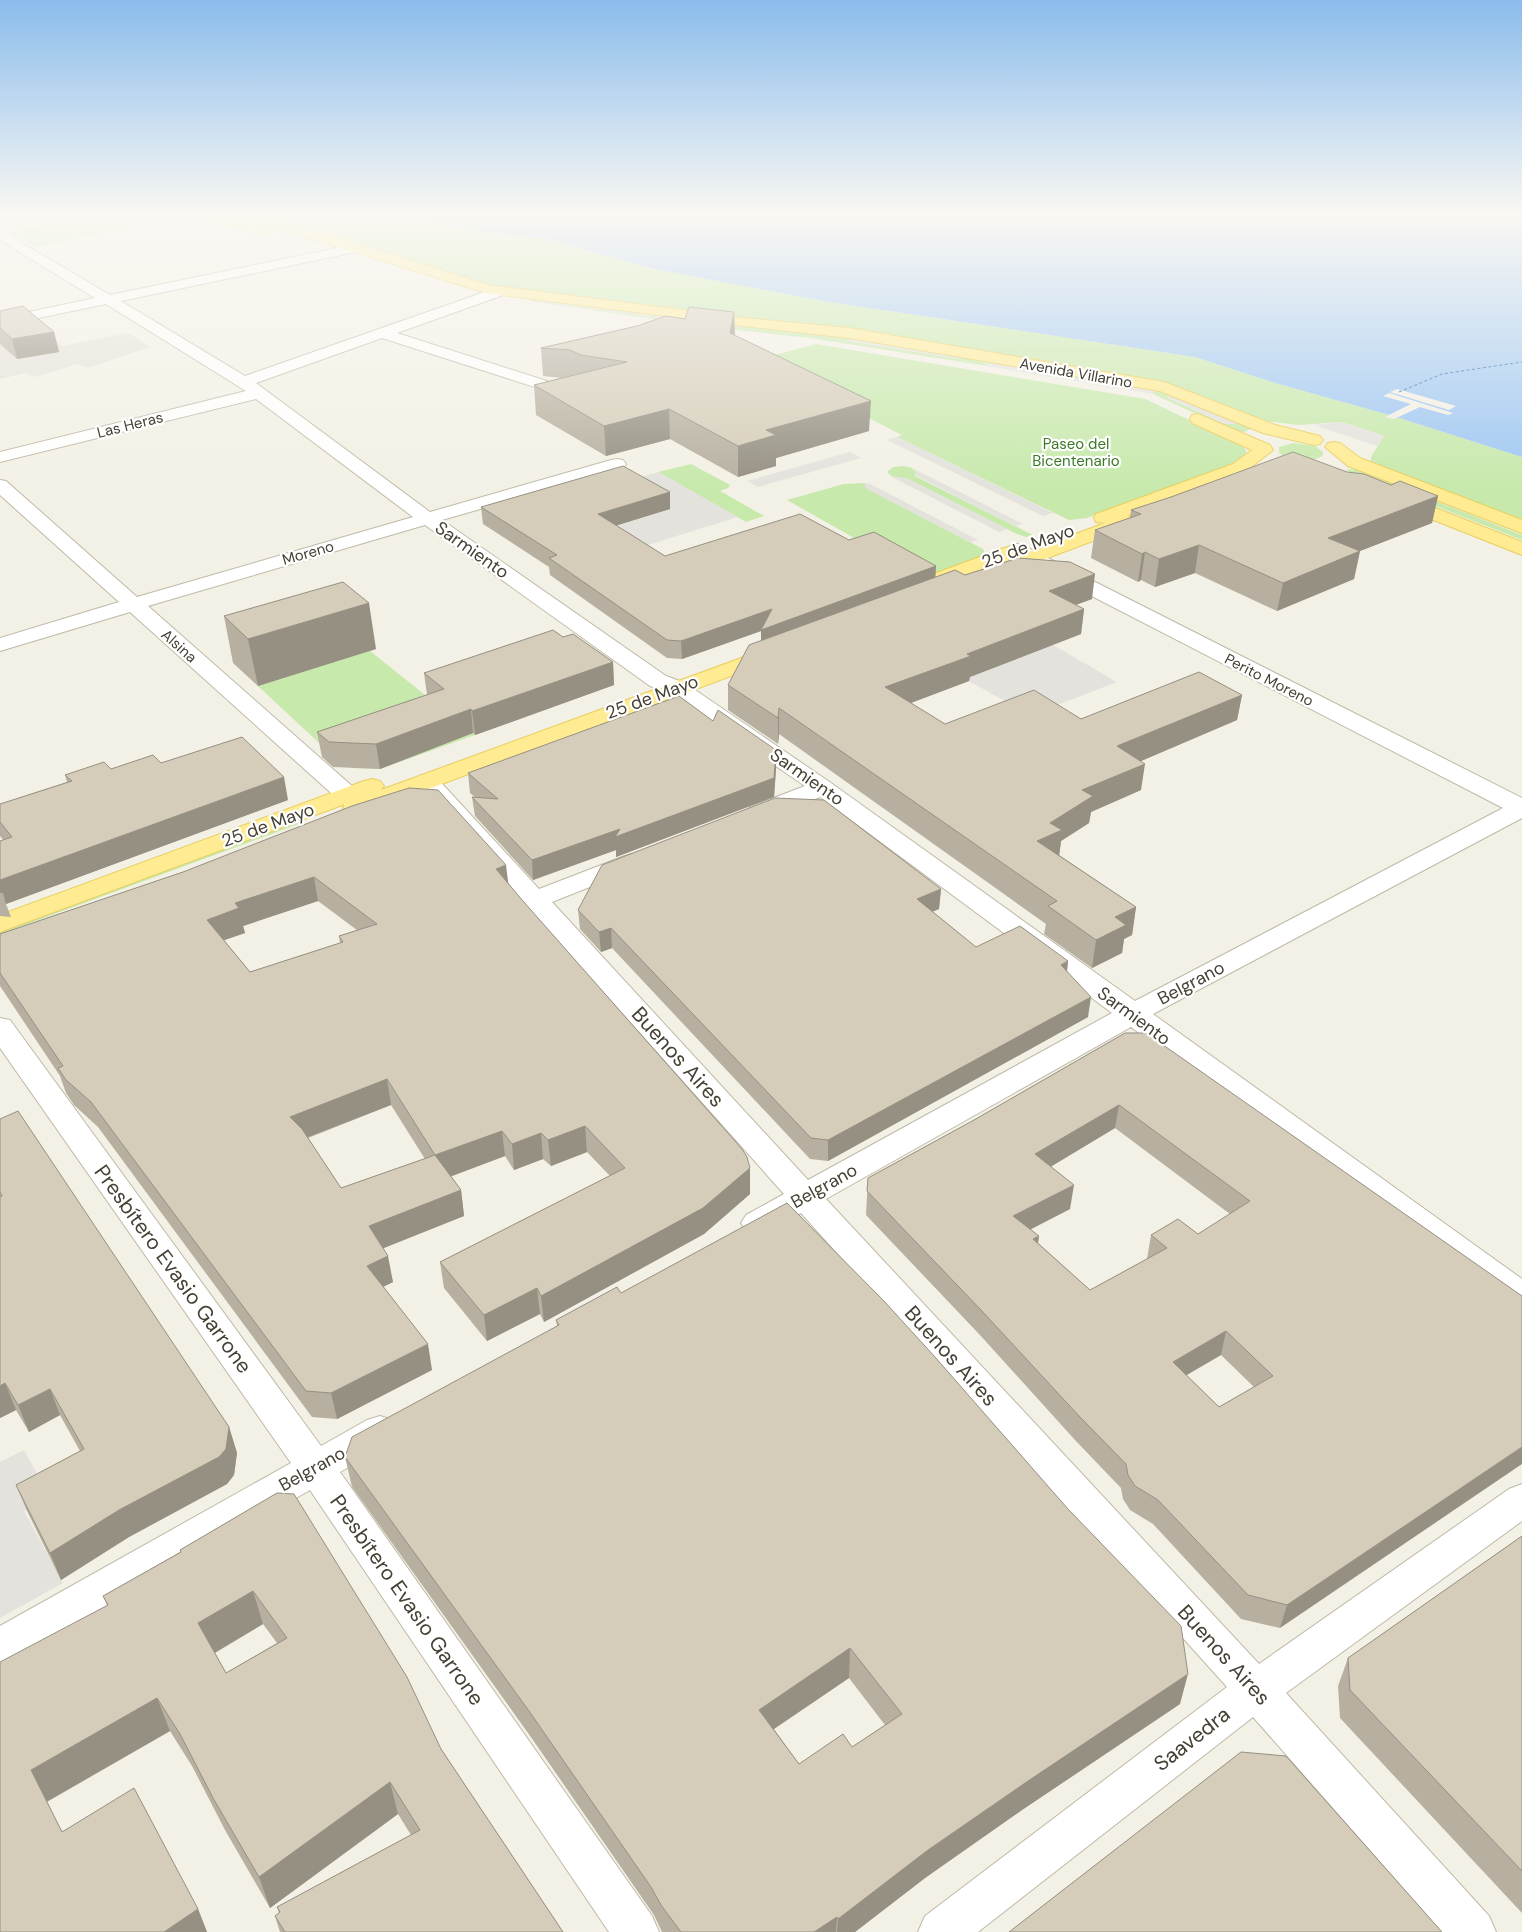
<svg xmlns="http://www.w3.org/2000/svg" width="1522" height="1932" viewBox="0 0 1522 1932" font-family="'DM Sans',sans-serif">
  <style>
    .industrial { fill: #e5e1da }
    .green { fill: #c7e9ac }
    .parking { fill: #e4e2dd }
    .water { fill: #9ec7f3 }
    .pier { fill: #f3f0e5 }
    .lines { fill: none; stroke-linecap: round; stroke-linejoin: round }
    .ferry { stroke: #2a6bb5; stroke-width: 1; stroke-dasharray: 3 2.5; stroke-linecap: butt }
    .minor-casing { stroke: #bfb9a7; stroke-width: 2 }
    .major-casing { stroke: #e8ce5e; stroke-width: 2 }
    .minor { fill: #fff; fill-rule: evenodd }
    .major { fill: #ffec92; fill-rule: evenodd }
    .wall { fill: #b7b0a0; fill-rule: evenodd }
    .shaded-wall { fill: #959082 }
    .building { fill: #d5cdba; stroke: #959082; fill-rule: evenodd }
    .labels { text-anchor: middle; stroke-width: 4.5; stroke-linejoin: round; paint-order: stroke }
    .far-street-label { font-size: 15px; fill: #464134; stroke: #fff }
    .far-park-label { font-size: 15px; fill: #3c7926; stroke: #fff }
    .street-label { font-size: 18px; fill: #464134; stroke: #fff }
    .near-street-label { font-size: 21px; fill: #464134; stroke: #fff }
  </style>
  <rect width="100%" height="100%" fill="#f3f0e5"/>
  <polygon class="industrial" points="36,324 62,346 129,333 150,347 88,368 77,364 35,377 26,373 0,379 0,332"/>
  <g class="green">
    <polygon points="88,216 183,216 35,247 9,232"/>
    <polygon points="259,216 423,216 439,223 481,232 550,240 654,269 823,301 1195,357 1275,383 1393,416 1522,457 1522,520 1377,464 1371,461 1371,457 1384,436 1342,422 1299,425 1267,421 1177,387 756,320 492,286"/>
    <polygon points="534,299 542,299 539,301 712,325 703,326 530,301"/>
    <polygon points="749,325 847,335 849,341 957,358 956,354 1168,392 1168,398 1225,424 1248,424 1253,428 1244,432 1231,430 1153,394 1154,391 984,362 987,366 810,338 716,328"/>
    <polygon points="816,344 1145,399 1238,443 1246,450 1245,458 1232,466 1087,518 1069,520 897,437 902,435 755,360"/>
    <path d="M1294,443L1315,446L1323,452V455C1313,464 1290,460 1279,453V447Z"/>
    <polygon points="691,464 730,485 728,488 720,491 764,516 746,522 658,472"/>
    <polygon points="903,466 912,468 916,472 915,476 1033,535 1026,537 1017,534 906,478 893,477 887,472 893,467"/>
    <polygon points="1347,469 1356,470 1522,535 1522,540 1349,472"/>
    <polygon points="865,483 866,488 983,549 986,555 923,577 787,500 844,484"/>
    <polygon points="370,651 475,735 380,769 350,768 317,741 258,686"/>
    <polygon points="303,819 304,822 0,934 0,930"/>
  </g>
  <g class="parking">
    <polygon points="542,299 749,325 734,328 538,302"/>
    <polygon points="847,335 956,354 958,359 849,341"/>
    <polygon points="984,361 1154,391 1153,394 987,366"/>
    <polygon points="1168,392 1248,424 1225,424 1168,398"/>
    <polygon points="1342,422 1384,436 1377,446 1314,425"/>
    <polygon points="897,437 1053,513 1043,516 887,440"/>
    <polygon points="850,452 861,458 758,487 747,481"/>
    <polygon points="912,468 1023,524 1016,526 915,475 916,472"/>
    <polygon points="658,472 738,517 583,565 553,545 670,509 624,482"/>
    <polygon points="890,476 906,478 1007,529 999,532"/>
    <polygon points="865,483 870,484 978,540 970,542 865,488"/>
    <polygon points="1053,645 1117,682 1031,715 965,679"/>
    <polygon points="24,1450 50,1497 24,1511 63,1583 0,1618 0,1462"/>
  </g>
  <polygon class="water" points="423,216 1522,216 1522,457 1393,416 1275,383 1195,357 823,301 654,269 550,240 481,232 439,223"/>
  <g class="pier">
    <polygon points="1397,389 1456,406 1449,410 1390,392"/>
    <polygon points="1389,393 1453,413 1448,415 1420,407 1394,419 1385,417 1411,404 1383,396"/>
  </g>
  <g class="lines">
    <polyline class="ferry" points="1399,392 1442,374 1522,362"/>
    <defs>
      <g id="minor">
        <polygon points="0,230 110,295 356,244 361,245 363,248 356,252 121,301 245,376 496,288 506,288 508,291 506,294 397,333 556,384 558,387 556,390 544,390 382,338 256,383 430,512 611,460 617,459 623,460 626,464 623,468 442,520 666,676 685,683 831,783 1135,1001 1503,808 1010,554 1007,550 1010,546 1017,544 1024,546 1522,798 1522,818 1153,1014 1522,1279 1522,1310 1510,1306 1131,1027 826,1199 1259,1664 1509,1489 1522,1484 1522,1521 1286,1693 1489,1916 1496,1932 1442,1932 1253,1717 978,1932 918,1932 925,1916 1227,1687 801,1213 768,1231 757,1235 746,1231 741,1223 746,1215 784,1194 415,781 419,776 427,774 435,776 539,889 622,857 631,854 640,857 644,862 640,867 552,902 808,1180 1112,1013 820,797 768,817 759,819 750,817 747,812 750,807 805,786 669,693 650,686 425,525 148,606 369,801 372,806 369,811 360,813 351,811 130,612 0,651 0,638 119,602 0,495 0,480 6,481 137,597 413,517 256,399 0,462 0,452 246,391 106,304 0,326 0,318 95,298 0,240"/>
        <polygon points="0,1018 10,1020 321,1446 367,1420 380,1416 393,1420 398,1431 393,1442 340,1472 652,1916 659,1932 609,1932 310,1490 14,1660 0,1666 0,1626 291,1463 0,1048"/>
      </g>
      <g id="major">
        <polygon points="202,216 224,216 267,228 269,231 262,235 203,219"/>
        <polygon points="239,216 261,216 335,237 488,285 744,318 849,328 1164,382 1275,425 1320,436 1323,440 1320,444 1314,445 1263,433 1160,391 849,338 744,326 486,293 325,243 240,219"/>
        <polygon points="1198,414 1270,445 1273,450 1245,472 1127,516 1135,517 1137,521 1135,525 1000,576 993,578 986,576 983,572 986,568 922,591 915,589 912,585 915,581 1001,549 1008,547 1015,549 1018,553 1015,557 1105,523 1096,522 1094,518 1096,514 1233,464 1252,450 1192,423 1190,419 1192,415"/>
        <polygon points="1334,442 1340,443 1360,458 1522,520 1522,533 1348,466 1325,447 1328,443"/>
        <polygon points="1400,494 1522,542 1522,555 1393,504 1391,500 1393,496"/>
        <polygon points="774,646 782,647 785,652 782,657 364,813 355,815 346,813 343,808 345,804 0,932 0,915 364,781 372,779 380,781 384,786 381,790"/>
      </g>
    </defs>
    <use href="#minor" class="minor-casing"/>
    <use href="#major" class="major-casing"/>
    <use href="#minor" class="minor"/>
    <use href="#major" class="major"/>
  </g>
  <g class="wall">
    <polygon points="0,311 54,332 59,352 17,359 0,344"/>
    <polygon points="734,312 735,335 869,431 776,458 776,466 738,477 670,439 606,456 536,415 534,385 562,378 543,376 541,348 685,319"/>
    <polygon points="1391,485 1438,496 1432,523 1360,551 1354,579 1277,611 1195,573 1155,587 1141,580 1138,582 1091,558 1095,530 1130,518 1131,510"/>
    <polygon points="481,507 670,509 616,525 665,556 849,540 936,566 935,577 965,575 1092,599 1075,605 1084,609 1081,634 970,677 969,681 911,703 945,724 1081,719 1242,695 1237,720 1141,761 1141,790 1091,812 1089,823 1061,841 1059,855 1136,907 1132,935 1124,939 1122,953 1092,968 1044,934 1046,924 779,734 778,744 728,710 728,685 761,641 761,631 682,659 667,658 550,575 549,567 483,524"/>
    <polygon points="224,616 376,649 258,686 233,663"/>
    <polygon points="563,637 613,662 614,685 475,735 473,733 380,769 333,767 322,757 317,732 427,695 424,673"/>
    <polygon points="713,721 776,750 776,769 774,797 616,857 616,850 533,880 475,816 472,797 475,797 470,793 468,773"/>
    <polygon points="161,763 288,800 6,904 11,917 0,916 0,841 3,840 0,836 0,804 67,782 65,775"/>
    <path d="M183,872L508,883L750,1194L704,1234L544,1322L540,1314L487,1341L444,1288L440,1262L610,1176L587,1152L551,1166L543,1159L514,1170L505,1156L451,1176L461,1190L464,1216L383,1248L393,1282L383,1287L432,1370L337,1419L312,1417L98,1127L74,1105L66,1093L60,1076L0,986V934ZM318,901L357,930L339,936L340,943L250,972L224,940L245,933L243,926ZM391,1105L425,1159L341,1188L308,1138Z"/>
    <polygon points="941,889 939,909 932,912 976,947 1068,961 1067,971 1088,1017 828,1161 810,1159 612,948 601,952 580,929 578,910"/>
    <path d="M1125,1033L1522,1296L1280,1628L1241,1619L1153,1524L1130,1510L1123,1499L1121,1488L1075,1440L979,1334L866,1215L868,1178L974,1120ZM1115,1128L1230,1214L1198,1234L1151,1235L1147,1259L1090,1290L1038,1243L1039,1236L1030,1229L1070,1209L1050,1167ZM1221,1355L1254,1387L1219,1407L1186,1375Z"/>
    <polygon points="0,1119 229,1427 237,1453 234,1475 227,1484 129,1537 61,1580 27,1511 16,1485 80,1451 60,1415 29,1432 16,1410 0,1418"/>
    <path d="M621,1293L1180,1704L1022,1810L925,1878L855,1932H662L654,1915L533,1740L352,1487L345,1457L557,1326L556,1320ZM849,1678L885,1725L852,1747L799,1764L774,1729Z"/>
    <path d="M277,1493L441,1749L563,1932H280L275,1916L279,1913L277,1907L411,1835L398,1814L270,1908L225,1830L192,1766L170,1731L47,1802L62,1832L198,1909L207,1932H0L107,1605L103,1596L180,1552V1550ZM263,1624L277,1643L226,1673L215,1653Z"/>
    <polygon points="1522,1536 1522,1913 1340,1718 1338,1686 1348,1658"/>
  </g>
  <g class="shaded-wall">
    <polygon points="734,312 735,340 730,333"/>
    <polygon points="54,332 59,352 17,359 12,339"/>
    <polygon points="871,401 869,431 776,458 776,466 738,477 738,446 766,430"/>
    <polygon points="669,409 670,439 606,456 604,426"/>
    <polygon points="670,492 670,509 599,531 598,514"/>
    <polygon points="1438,496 1432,523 1360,551 1354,579 1277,611 1283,583 1328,538"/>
    <polygon points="1199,545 1195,573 1155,587 1159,559"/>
    <polygon points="1145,552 1141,580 1138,582 1142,554"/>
    <polygon points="936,566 935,584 761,648 761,631 682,659 681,641 772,609"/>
    <polygon points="1095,574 1092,599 1046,616 1049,591"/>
    <polygon points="369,603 376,649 258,686 248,639"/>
    <polygon points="1084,609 1081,634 970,677 969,681 884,713 885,687 967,654"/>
    <polygon points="613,662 614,685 475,735 472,711"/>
    <polygon points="1242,695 1237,720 1113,773 1117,746"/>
    <polygon points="779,708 779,734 778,744 778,718"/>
    <polygon points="471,709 473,733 380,769 376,744"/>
    <polygon points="776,750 776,769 774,797 616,857 616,850 533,880 532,860"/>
    <polygon points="1145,764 1141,790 1091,812 1089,823 1061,841 1059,857 1037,841 1050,823 1082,790"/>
    <polygon points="284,777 288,800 6,904 3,893 0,893 0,880"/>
    <polygon points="506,865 509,889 496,869"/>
    <polygon points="314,877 318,901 243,926 245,933 213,944 207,920 235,903"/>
    <polygon points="941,889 939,909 915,919 917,899"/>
    <polygon points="1136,907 1132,935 1124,939 1122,953 1092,968 1096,940 1115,917"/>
    <polygon points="611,928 612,948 601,952 599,932"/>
    <polygon points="1068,961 1066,981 1061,965"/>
    <polygon points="1091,997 1088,1017 828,1161 828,1140"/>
    <polygon points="387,1079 391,1105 295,1142 290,1117"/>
    <polygon points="1119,1105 1115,1128 1032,1178 1035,1154"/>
    <polygon points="585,1126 587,1152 551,1166 548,1140"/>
    <polygon points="502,1131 505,1156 439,1181 435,1155"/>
    <polygon points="541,1133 543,1159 514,1170 512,1144"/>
    <polygon points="750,1168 750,1194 704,1234 544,1322 541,1296"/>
    <polygon points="1074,1185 1070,1209 1010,1240 1013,1216"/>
    <polygon points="461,1190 464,1216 374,1252 369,1226"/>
    <polygon points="1039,1236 1035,1260 1033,1239"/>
    <polygon points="388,1256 393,1282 372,1292 367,1266"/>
    <polygon points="537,1288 540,1314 487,1341 484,1315"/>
    <polygon points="1226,1331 1221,1355 1168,1386 1173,1362"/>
    <polygon points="428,1344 432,1370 337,1419 331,1393"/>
    <polygon points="5,1383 16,1410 0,1418 0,1386"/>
    <polygon points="50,1389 60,1415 29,1432 18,1405"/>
    <polygon points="229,1427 237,1453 234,1475 227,1484 129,1537 61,1580 50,1553"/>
    <polygon points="1522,1447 1522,1464 1280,1628 1287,1605"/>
    <polygon points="253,1591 263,1624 209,1656 198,1623"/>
    <polygon points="850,1648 849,1678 759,1739 759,1710"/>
    <polygon points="1188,1674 1180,1704 1022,1810 925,1878 855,1932 837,1932 838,1919 928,1850 1028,1781"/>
    <polygon points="157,1698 170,1731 46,1802 31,1770"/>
    <polygon points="390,1782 398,1814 270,1908 259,1877"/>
    <polygon points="198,1909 207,1932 164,1932"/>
    <polygon points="837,1917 836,1932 814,1932"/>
  </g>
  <g class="building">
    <polygon points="23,306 54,332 12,339 0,328 0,311"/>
    <polygon points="689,307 734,312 730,333 871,401 766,430 776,435 738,446 669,409 604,426 534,385 627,362 581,355 570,350 541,348 637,326 666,316 685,319"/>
    <polygon points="1293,452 1347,472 1364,474 1391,485 1400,481 1438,496 1328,538 1360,551 1283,583 1199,545 1159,559 1145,552 1142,554 1095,530 1141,514 1131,510 1171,497"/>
    <polygon points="623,466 670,492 598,514 665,556 800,514 849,540 874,532 936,566 761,630 772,609 681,641 667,640 549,558 557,555 481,507"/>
    <polygon points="1018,558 1070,562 1095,574 1049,591 1084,609 967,654 971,656 885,687 945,724 1034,690 1081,719 1199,672 1242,695 1117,746 1145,764 1082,790 1093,796 1050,823 1062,830 1037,841 1136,907 1115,917 1126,925 1096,940 1048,906 1057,901 779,708 778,718 728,685 749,645 955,570 965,575"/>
    <polygon points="343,582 369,603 248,639 224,616"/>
    <polygon points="553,630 563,637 573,634 613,662 472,711 471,709 376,744 329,742 317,732 444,689 424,673"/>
    <polygon points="679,696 713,721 718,710 776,750 774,778 615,837 620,829 532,860 472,797 498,799 468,773"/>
    <polygon points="242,737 284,777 0,880 0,841 12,837 0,822 0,804 72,781 65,775 104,762 111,769 153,755 161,763"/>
    <path d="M409,788L438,790L506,865L496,869L523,901L742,1149L747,1157L750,1168L703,1208L541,1296L537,1288L484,1315L440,1262L625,1168L585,1126L548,1140L541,1133L512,1144L502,1131L435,1155L461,1190L369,1226L388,1256L367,1266L428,1344L331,1393L306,1391L91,1102L66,1080L58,1068L63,1066L0,973V934L183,872L352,806ZM314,877L377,924L339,936L343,942L250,972L207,920L239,908L235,903ZM387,1079L435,1155L341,1188L302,1129L290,1117Z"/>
    <polygon points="775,798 824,800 941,889 917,899 976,947 1020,926 1068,961 1061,965 1091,997 828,1140 811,1138 611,928 599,932 578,910 602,865"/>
    <path d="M1125,1033H1146L1522,1296V1447L1287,1605L1248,1595L1158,1500L1135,1486L1128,1475L1126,1464L1079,1416L981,1310L867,1191L868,1178L974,1120ZM1119,1105L1250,1201L1198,1234L1178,1219L1151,1235L1167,1248L1090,1290L1033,1239L1039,1236L1013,1216L1074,1185L1035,1154ZM1226,1331L1273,1376L1219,1407L1173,1362Z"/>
    <polygon points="18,1111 229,1427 226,1449 219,1457 119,1510 50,1553 16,1485 84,1449 50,1389 18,1405 5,1383 0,1386 0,1197 2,1196 0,1192 0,1119"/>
    <path d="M787,1203L883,1300L935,1357L1068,1509L1181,1626L1188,1674L1028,1781L928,1850L838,1919L837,1917L814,1932H681L661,1905L651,1887L529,1711L345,1457L352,1437L559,1325L556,1320L617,1287L621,1293ZM850,1648L902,1714L852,1747L843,1734L799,1764L759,1710Z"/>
    <path d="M277,1493L294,1494L407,1677L441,1749L563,1932H285L275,1916L280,1912L277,1907L420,1830L390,1782L259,1877L213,1798L180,1734L157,1698L31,1770L62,1832L134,1788L198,1909L164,1932H0V1662L108,1605L103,1596L181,1552L180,1550ZM253,1591L287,1638L226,1673L198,1623Z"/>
    <polygon points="1522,1536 1522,1871 1350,1690 1348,1658"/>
    <polygon points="1241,1752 1286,1756 1442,1932 1009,1932"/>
  </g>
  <linearGradient id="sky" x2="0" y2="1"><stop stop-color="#8abcec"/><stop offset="0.44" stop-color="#faf8f3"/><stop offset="1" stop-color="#faf8f3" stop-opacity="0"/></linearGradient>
  <rect width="1522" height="487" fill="url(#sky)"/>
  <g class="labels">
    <g class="far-street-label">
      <text transform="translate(1076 373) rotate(10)" y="5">Avenida Villarino</text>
      <text transform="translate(130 425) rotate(-14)" y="5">Las Heras</text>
      <text transform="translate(308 553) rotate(-16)" y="5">Moreno</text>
      <text transform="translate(179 646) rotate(42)" y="5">Alsina</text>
      <text transform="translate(1269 680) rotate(27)" y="5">Perito Moreno</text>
    </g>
    <g class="far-park-label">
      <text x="1076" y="449">Paseo del<tspan x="1076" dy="17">Bicentenario</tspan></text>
    </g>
    <g class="street-label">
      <text transform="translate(1028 546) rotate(-20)" y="6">25 de Mayo</text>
      <text transform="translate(472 550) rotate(35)" y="6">Sarmiento</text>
      <text transform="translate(652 697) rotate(-20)" y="6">25 de Mayo</text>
      <text transform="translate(807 777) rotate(35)" y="6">Sarmiento</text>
      <text transform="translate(268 825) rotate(-20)" y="6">25 de Mayo</text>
      <text transform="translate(1191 983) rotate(-28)" y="6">Belgrano</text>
      <text transform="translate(1134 1016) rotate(36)" y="6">Sarmiento</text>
      <text transform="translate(824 1186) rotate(-29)" y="6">Belgrano</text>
      <text transform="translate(312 1469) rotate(-29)" y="6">Belgrano</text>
    </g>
    <g class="near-street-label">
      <text transform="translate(678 1057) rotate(48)" y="7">Buenos Aires</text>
      <text transform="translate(173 1269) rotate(54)" y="7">Presbítero Evasio Garrone</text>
      <text transform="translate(951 1356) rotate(48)" y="7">Buenos Aires</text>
      <text transform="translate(407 1600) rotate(55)" y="7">Presbítero Evasio Garrone</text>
      <text transform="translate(1224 1655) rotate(48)" y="7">Buenos Aires</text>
      <text transform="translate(1192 1739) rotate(-38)" y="7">Saavedra</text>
    </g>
  </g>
</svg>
